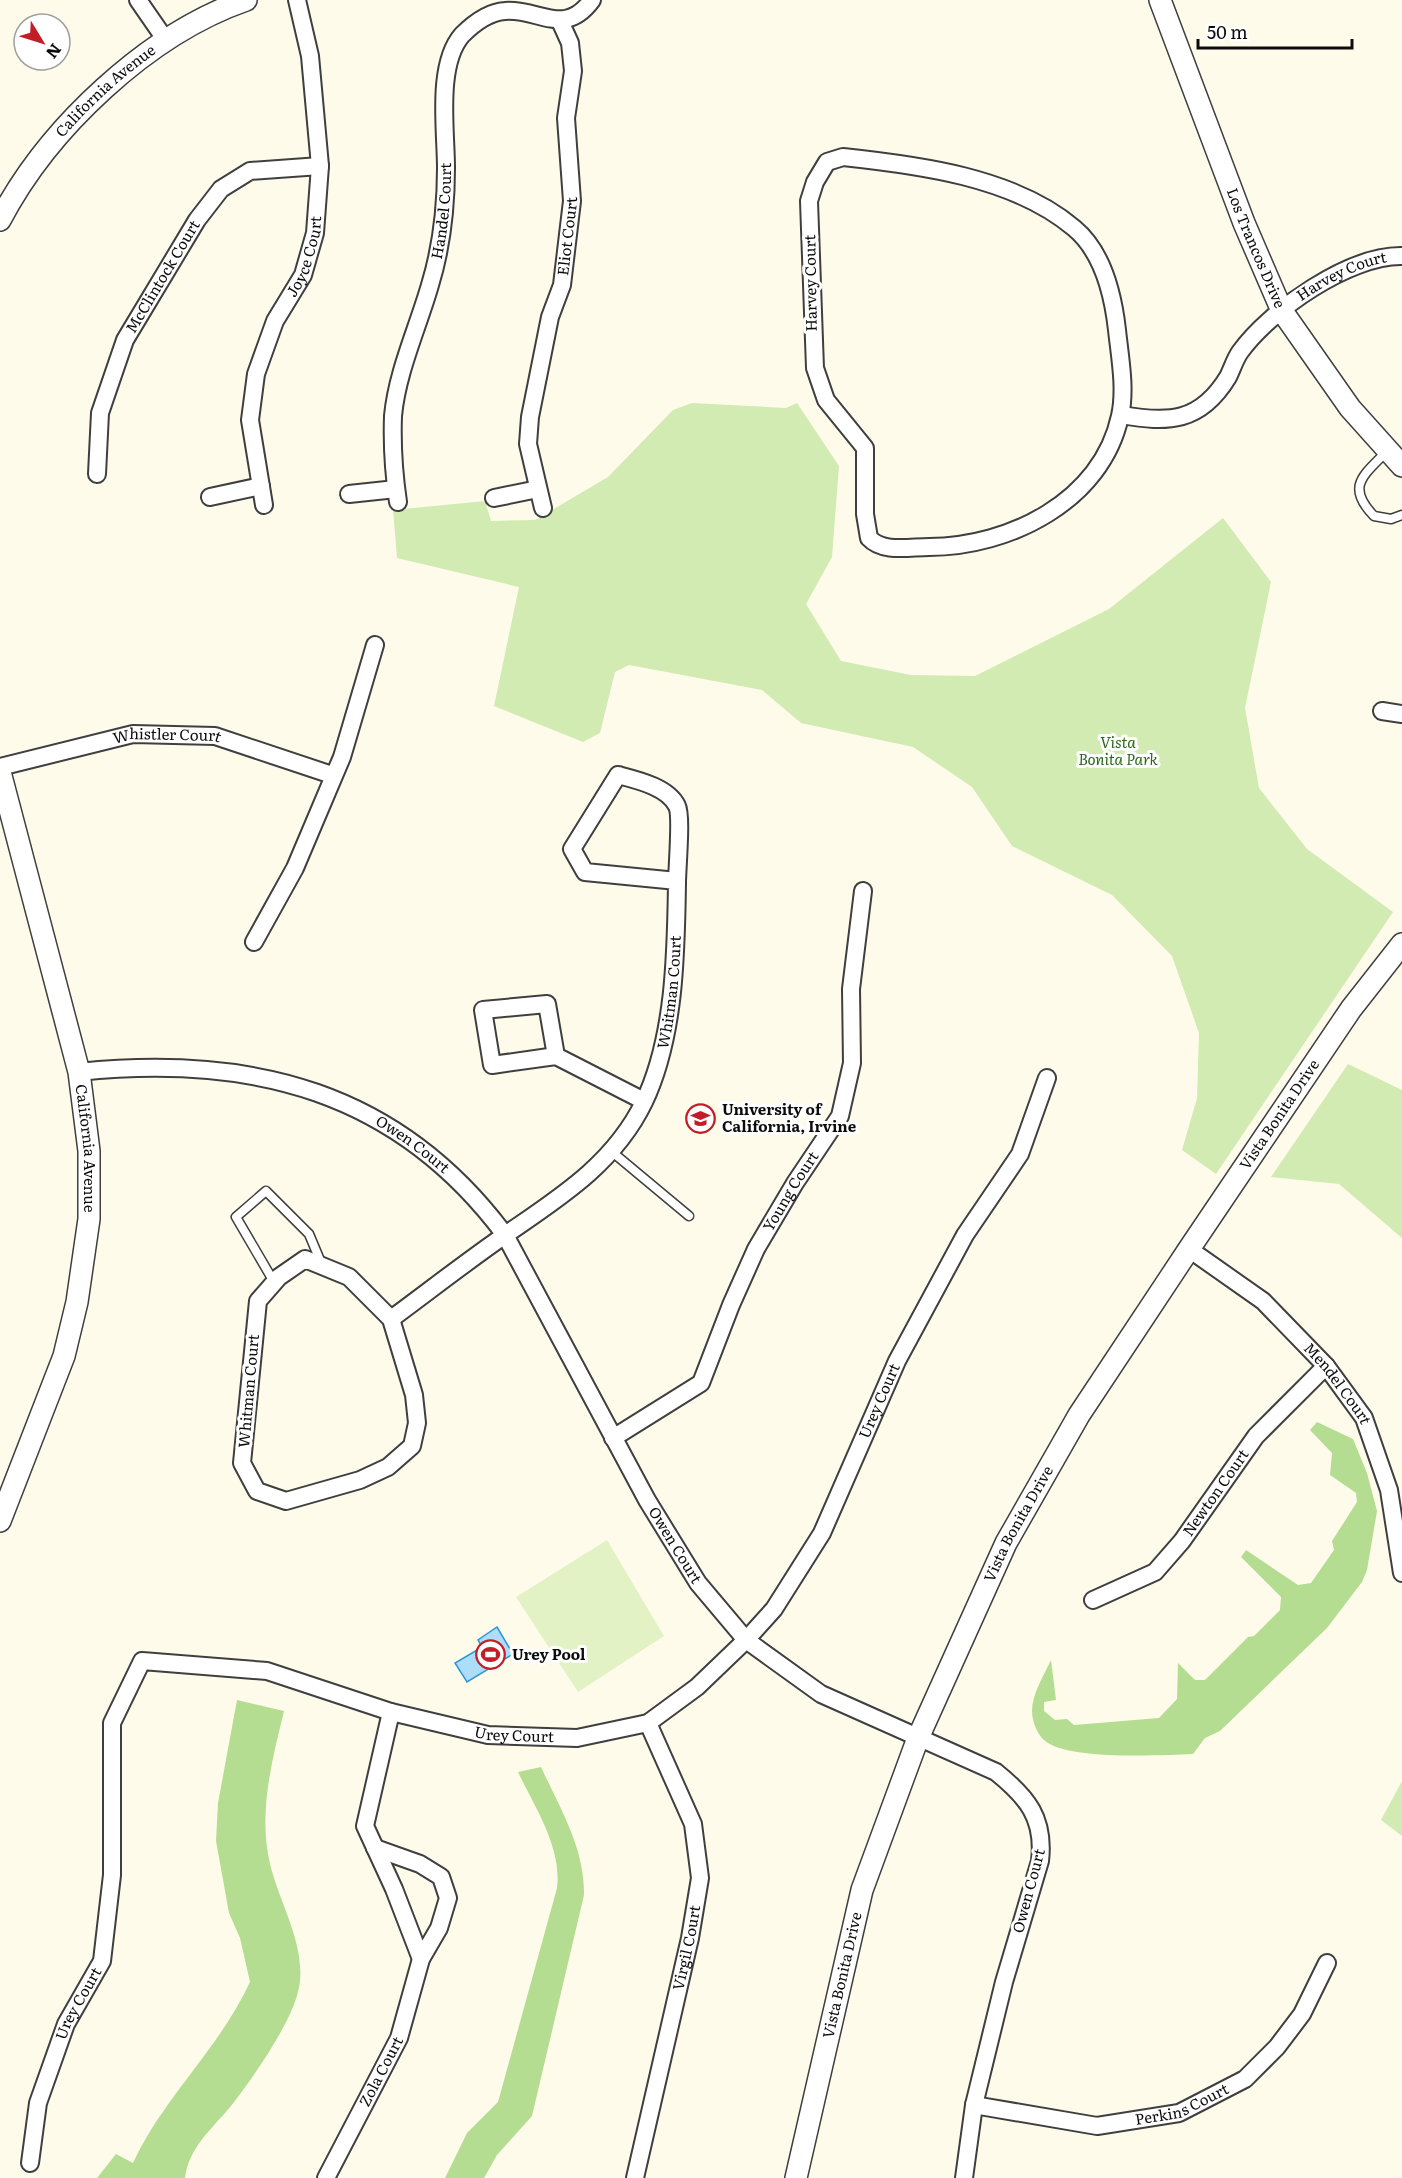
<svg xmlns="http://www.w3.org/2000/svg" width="1402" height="2178" viewBox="0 0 1402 2178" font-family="Literata,serif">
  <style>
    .green { fill: #d1ebb2 }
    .forest { fill: #b4dd91 }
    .pitch { fill: #e3f2c5 }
    .water { fill: #acdefa; stroke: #2f95d5; stroke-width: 1.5 }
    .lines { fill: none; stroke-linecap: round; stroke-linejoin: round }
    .service-casing { stroke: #3f3f3f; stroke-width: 11 }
    .minor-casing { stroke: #3f3f3f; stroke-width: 20 }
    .tertiary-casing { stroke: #3f3f3f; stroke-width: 24 }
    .service { stroke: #fff; stroke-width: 8 }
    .minor { stroke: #fff; stroke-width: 16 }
    .tertiary { stroke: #fff; stroke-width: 21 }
    .labels { text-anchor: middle; stroke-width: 6; stroke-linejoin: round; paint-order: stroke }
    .street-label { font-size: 15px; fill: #0c0c0c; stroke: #fff }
    .park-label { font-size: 15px; font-style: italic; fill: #2a6619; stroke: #fff }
    .poi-label { font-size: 15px; font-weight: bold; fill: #0c0c0c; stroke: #fff; text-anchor: start }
  </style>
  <rect width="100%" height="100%" fill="#fffbeb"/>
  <g class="green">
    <polygon points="692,403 786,408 797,403 839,466 832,557 806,604 841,661 911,675 975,676 1109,609 1223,518 1271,582 1245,708 1259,788 1307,849 1393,912 1216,1174 1182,1150 1197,1098 1199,1033 1172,956 1112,895 1012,846 972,787 913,747 801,723 762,690 629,665 615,672 600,733 583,742 494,706 519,587 397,558 393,510 485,501 491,521 535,520 608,477 673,410"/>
    <polygon points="1348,1064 1402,1090 1402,1238 1339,1184 1271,1177"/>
    <polygon points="1402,1781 1402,1836 1381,1820"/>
  </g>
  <g class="forest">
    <path d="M1317,1422L1353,1439L1367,1473L1377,1511L1367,1570L1362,1582L1327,1628L1220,1731L1205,1738L1193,1754C1162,1755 1066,1761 1044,1740C1037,1734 1032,1721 1032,1711C1032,1694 1044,1675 1051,1660L1056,1700L1044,1702V1711L1055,1720L1067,1719L1074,1725L1159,1718L1177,1699L1178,1663L1195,1680H1205L1248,1637L1254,1636L1280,1610L1281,1597L1241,1557L1246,1550L1298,1585L1311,1583L1334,1550L1332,1541L1357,1502L1356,1493L1330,1475L1332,1453L1310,1430Z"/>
    <path d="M237,1700L284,1711C272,1761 258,1812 270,1864C280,1905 309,1950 298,1992C290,2025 252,2079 231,2106C212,2129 189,2147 185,2178H97L116,2154L133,2163C163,2098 219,2049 250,1982L240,1938L229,1913L216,1841L218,1803Z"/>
    <path d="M541,1767C560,1808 585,1849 584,1895L532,2116L497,2155L484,2178H445L467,2133L498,2102L557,1888C562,1847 535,1808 518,1772Z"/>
  </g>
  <polygon class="pitch" points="607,1540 664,1636 578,1692 516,1597"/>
  <polygon class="water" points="497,1627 513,1654 467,1682 455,1663 479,1649 481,1645 478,1640"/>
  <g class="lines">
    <defs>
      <g id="service">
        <path d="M1387,451C1364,475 1345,486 1374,516L1391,519L1402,515"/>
        <polyline points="611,1151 689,1216"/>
        <polyline points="274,1282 236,1217 266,1191 309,1234 322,1265"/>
      </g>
      <g id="minor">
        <polyline points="138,0 165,39"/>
        <path d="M843,157C918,165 1014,177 1074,228C1103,252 1113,294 1117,330C1120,358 1126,389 1120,416C1102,501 1009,547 929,547C909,547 883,553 869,538L865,514V448L826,400L815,368L809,201L815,182L827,162Z"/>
        <path id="s1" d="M1121,415C1168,423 1200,423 1228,377C1232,369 1235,359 1240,352C1270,310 1350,255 1402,256"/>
        <path id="s2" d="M97,474L100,413L125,340L197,220L221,189L250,171L320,166"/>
        <polyline points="349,494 396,489"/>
        <polyline points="210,497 261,486"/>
        <polyline points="494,498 538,489"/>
        <path id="s3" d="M398,502C394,475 392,444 393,416C397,372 418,327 430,285C441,249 446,205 446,168C446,130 436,65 462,35C473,24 488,12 505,11C539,8 564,38 592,0"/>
        <path id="s4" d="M264,505L250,420L256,374L275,321L303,275L315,233L320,166L310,56L297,0"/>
        <path id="s5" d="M543,508L528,444L530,417L550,317L562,285L572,201L566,118L573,71L570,43L560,21"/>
        <polyline points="1382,711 1402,714"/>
        <path id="s6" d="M0,767L133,734L215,736L332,775"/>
        <polyline points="254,942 295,868 342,757 375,645"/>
        <polyline points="556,1056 492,1065 483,1010 547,1004 556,1056 644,1101"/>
        <path id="s7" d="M79,1072C252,1054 398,1091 505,1235L647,1500L698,1583L746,1640L821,1694L996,1772C1027,1797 1045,1818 1040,1861L1004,1982L974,2105L964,2178"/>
        <path id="s8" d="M1189,1249L1263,1301L1326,1366L1364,1418L1389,1490L1402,1573"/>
        <polygon points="305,1259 349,1277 391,1319 414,1395 417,1423 412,1446 388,1467 360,1480 286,1501 257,1491 242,1463 258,1301 279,1277"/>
        <path id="s9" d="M391,1319C429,1291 466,1262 505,1235C559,1198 614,1164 644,1102C675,1037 676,953 677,883C677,868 682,816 677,806C668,787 637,780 618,775L572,849L585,872L677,881"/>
        <path id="s10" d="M613,1438L701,1383L731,1305L756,1249L795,1183L840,1116L852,1063L851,989L863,891"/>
        <path id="s11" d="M1093,1600L1155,1572L1182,1541L1256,1436L1326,1366"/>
        <polyline points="391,1712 365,1826 394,1889 421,1959"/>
        <path id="s12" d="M974,2105L1097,2126L1179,2113L1245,2079L1277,2047L1302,2014L1327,1963"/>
        <path id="s13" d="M30,2163L38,2103L66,2024L102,1961L112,1875V1723L142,1661L267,1671L391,1712L488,1735L577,1738L648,1723L697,1687L746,1640L774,1609L822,1533L897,1361L965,1235L1020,1154L1047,1078"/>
        <path id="s14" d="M326,2178L399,2038L421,1959L439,1928L448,1898L441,1877L420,1864L375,1848"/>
        <path id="s15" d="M635,2178L690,1938L700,1878L693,1824L648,1723"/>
      </g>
      <g id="tertiary">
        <path id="s16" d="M1160,0L1244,223L1282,311L1350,408L1402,466"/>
        <path id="s17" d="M0,220C48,128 148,34 246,0"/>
        <path id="s18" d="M0,772L79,1072L89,1151V1219L77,1302L64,1356L0,1521"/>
        <path id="s19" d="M796,2178L862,1890L918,1738L1006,1543L1079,1415L1189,1249L1351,1009L1402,944"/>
      </g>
    </defs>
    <use href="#service" class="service-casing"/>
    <use href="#minor" class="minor-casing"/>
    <use href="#tertiary" class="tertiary-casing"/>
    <use href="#service" class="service"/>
    <use href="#minor" class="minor"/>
    <use href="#tertiary" class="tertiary"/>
  </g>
  <defs>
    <symbol id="university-ring" viewBox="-11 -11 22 22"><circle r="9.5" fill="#fff" stroke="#c31d27" stroke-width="1.5"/><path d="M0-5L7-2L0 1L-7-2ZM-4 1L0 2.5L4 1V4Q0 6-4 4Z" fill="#c31d27"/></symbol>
    <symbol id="stadium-ring" viewBox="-11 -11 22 22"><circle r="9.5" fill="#fff" stroke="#c31d27" stroke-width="1.5"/><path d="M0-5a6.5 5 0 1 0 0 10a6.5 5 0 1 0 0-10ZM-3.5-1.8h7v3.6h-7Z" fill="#c31d27"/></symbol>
  </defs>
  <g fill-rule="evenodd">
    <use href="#university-ring" x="684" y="1102" width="33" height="33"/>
    <use href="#stadium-ring" x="474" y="1638" width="33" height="33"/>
  </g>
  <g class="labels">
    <g class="street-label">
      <text dy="5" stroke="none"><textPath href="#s17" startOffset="168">California Avenue</textPath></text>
      <text dy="5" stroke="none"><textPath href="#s3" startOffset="298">Handel Court</textPath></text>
      <text dy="5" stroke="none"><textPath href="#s5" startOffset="278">Eliot Court</textPath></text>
      <text dy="5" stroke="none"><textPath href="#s16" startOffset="266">Los Trancos Drive</textPath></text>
      <text dy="5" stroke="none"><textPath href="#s4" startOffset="261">Joyce Court</textPath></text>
      <text dy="5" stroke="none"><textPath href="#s2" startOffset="212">McClintock Court</textPath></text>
      <text dy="5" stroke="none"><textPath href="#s1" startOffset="280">Harvey Court</textPath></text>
      <text transform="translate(811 283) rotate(-91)" y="5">Harvey Court</text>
      <text dy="5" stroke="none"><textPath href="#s6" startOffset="171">Whistler Court</textPath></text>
      <text dy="5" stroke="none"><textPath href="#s9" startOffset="450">Whitman Court</textPath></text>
      <text dy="5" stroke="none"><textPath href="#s19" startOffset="1180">Vista Bonita Drive</textPath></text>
      <text dy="5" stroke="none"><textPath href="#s7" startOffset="350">Owen Court</textPath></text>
      <text dy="5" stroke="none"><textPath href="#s18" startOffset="387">California Avenue</textPath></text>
      <text dy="5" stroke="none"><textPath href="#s10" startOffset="316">Young Court</textPath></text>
      <text dy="5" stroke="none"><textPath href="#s8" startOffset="202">Mendel Court</textPath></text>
      <text transform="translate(249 1391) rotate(-85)" y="5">Whitman Court</text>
      <text dy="5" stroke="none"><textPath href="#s13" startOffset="1446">Urey Court</textPath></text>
      <text dy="5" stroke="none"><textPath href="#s11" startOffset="168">Newton Court</textPath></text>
      <text dy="5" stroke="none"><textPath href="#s19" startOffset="694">Vista Bonita Drive</textPath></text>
      <text dy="5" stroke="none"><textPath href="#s7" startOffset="834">Owen Court</textPath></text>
      <text dy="5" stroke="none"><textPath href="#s13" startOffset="906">Urey Court</textPath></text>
      <text transform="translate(1029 1891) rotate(-75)" y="5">Owen Court</text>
      <text dy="5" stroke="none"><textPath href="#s15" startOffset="236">Virgil Court</textPath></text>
      <text dy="5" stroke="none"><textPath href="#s19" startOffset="208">Vista Bonita Drive</textPath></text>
      <text dy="5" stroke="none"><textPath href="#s13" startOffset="168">Urey Court</textPath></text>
      <text dy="5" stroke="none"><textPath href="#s14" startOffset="120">Zola Court</textPath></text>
      <text dy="5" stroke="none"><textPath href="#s12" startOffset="213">Perkins Court</textPath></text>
    </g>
    <g class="park-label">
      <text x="1118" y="748">Vista<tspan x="1118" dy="17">Bonita Park</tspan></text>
    </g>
    <g class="poi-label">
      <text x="722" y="1115">University of<tspan x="722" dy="17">California, Irvine</tspan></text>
      <text x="512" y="1660">Urey Pool</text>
    </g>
  </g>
  <g transform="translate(42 42) rotate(128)"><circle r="28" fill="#ffffff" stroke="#9e9e9e" stroke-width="1.5"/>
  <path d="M0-4.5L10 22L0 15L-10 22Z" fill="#c31d27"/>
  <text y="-9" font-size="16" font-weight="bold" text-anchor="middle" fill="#0c0c0c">N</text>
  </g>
  <path d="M1198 39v9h154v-9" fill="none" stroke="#0c0c0c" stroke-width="3"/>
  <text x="1207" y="39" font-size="18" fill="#0c0c0c" stroke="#ffffff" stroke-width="4.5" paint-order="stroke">50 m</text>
</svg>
